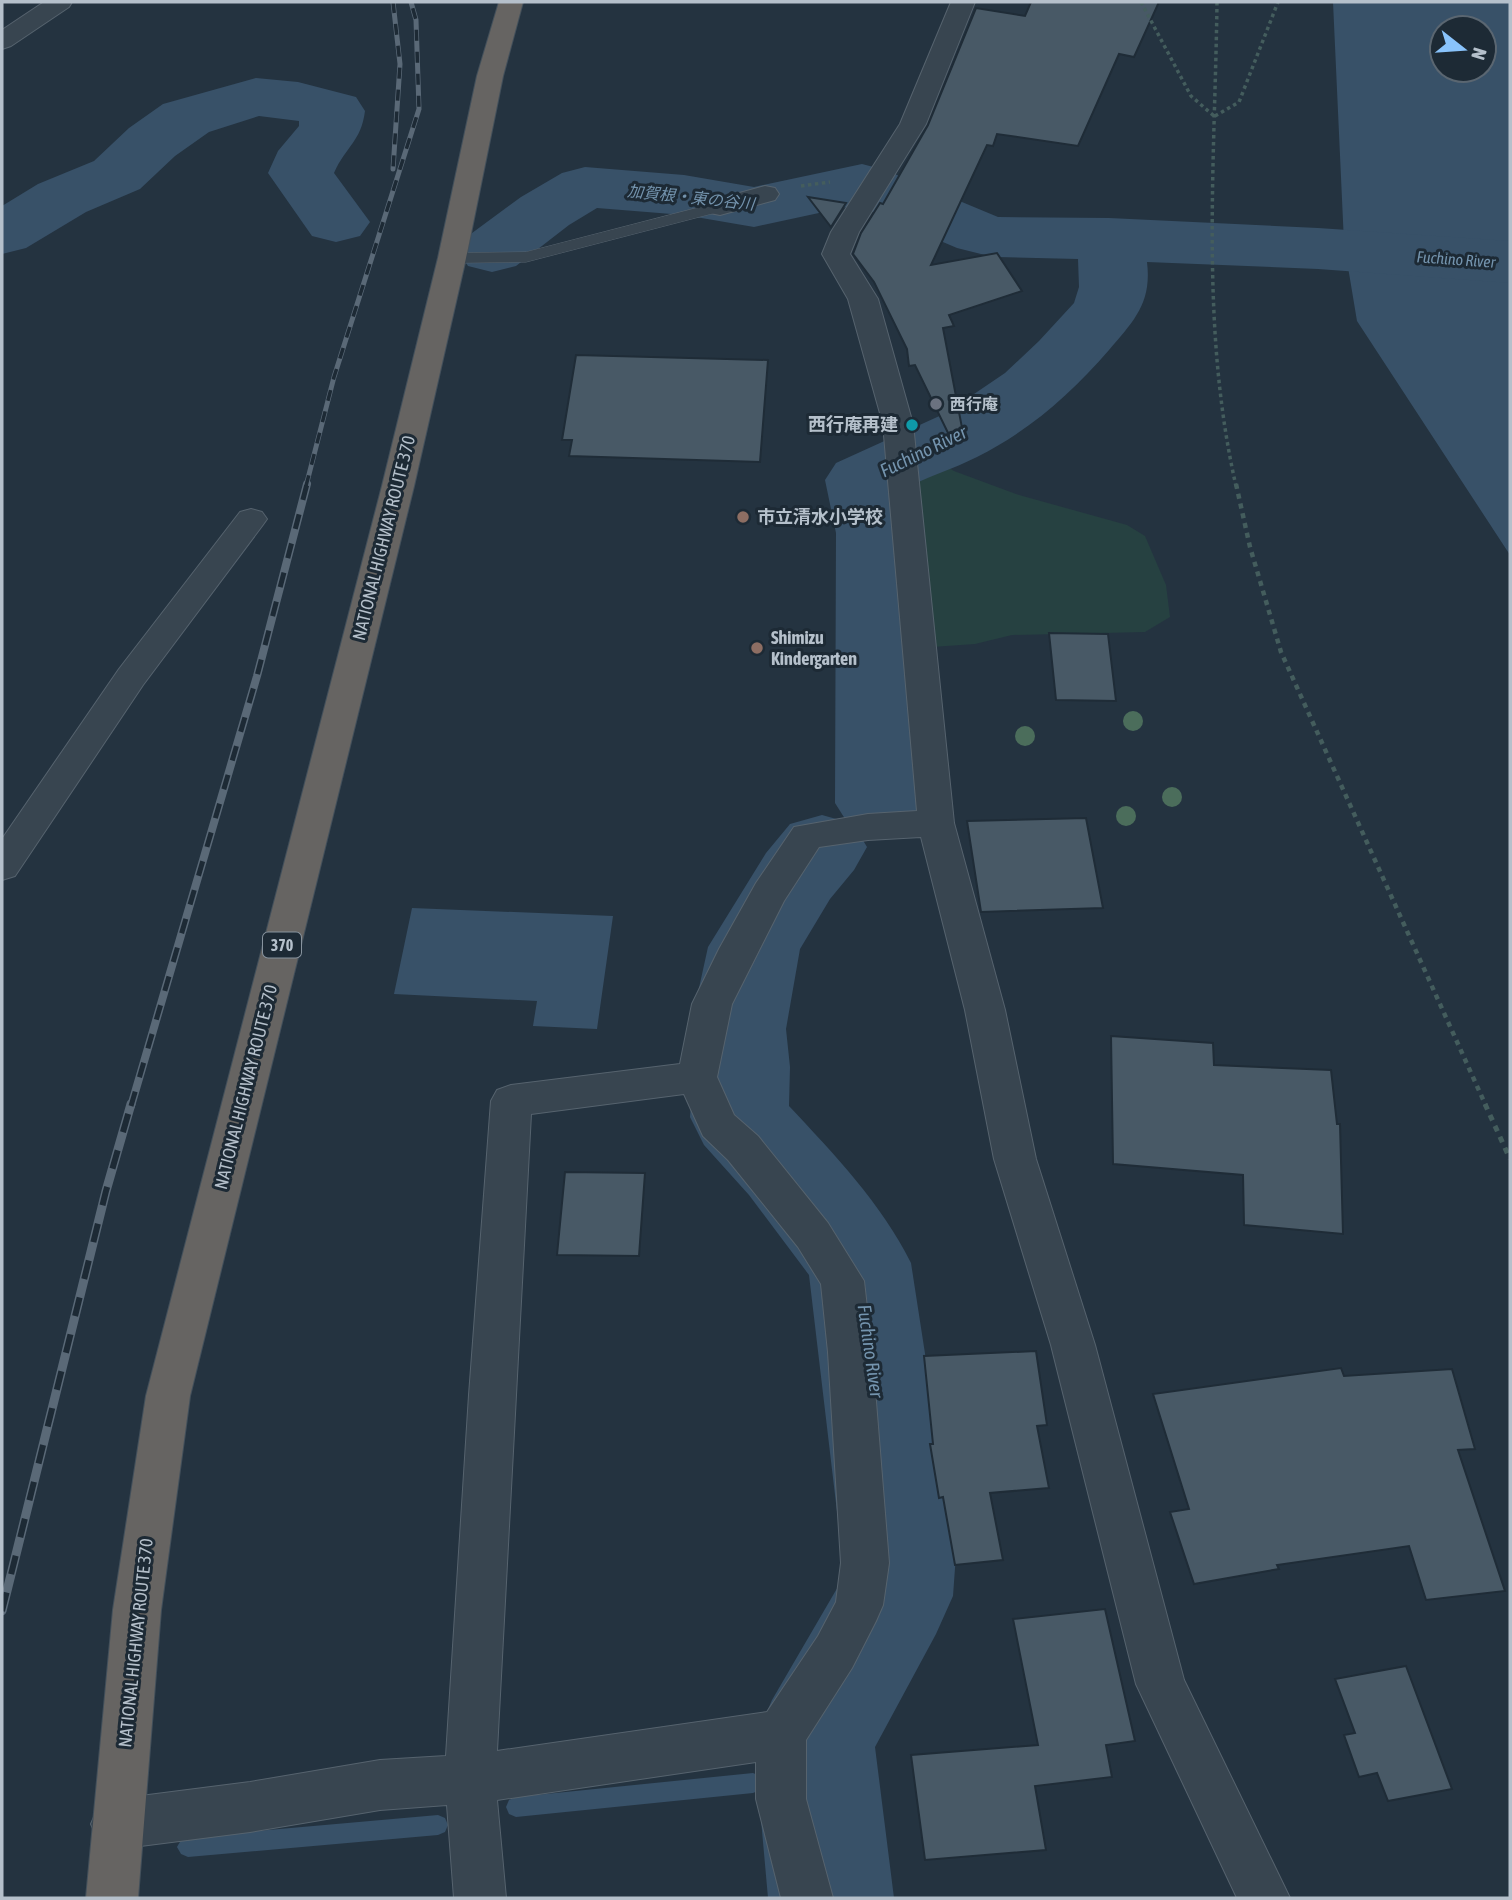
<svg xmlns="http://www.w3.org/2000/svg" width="1512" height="1900" viewBox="0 0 1512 1900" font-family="'Asap Condensed','Noto Sans JP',sans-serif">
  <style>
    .green { fill: #264141 }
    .water { fill: #385168; fill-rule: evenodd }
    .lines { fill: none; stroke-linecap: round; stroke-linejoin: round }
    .stream { fill: #385168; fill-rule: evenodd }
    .river { fill: #385168; fill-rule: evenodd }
    .building { fill: #485966; stroke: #1f2c37; stroke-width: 2 }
    .service-casing { stroke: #56636e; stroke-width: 1 }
    .minor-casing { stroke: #56636e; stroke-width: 2 }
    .trunk-casing { stroke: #43505b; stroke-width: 2 }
    .path-far2 { stroke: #445d5d; stroke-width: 3.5; stroke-dasharray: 3.5 3.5; stroke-linecap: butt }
    .path-far1 { stroke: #445d5d; stroke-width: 4.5; stroke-dasharray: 5 5; stroke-linecap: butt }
    .path { stroke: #445d5d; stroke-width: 5; stroke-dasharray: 6 6; stroke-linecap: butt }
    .service { fill: #384550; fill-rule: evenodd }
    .minor { fill: #384550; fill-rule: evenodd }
    .trunk { fill: #666462; fill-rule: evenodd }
    .rail-far2-casing { stroke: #5a6977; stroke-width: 5 }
    .rail-far1-casing { stroke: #5a6977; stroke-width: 8 }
    .rail-casing { stroke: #5a6977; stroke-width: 9 }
    .rail-far2 { stroke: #1d2a35; stroke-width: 3.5; stroke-dasharray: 11; stroke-linecap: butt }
    .rail-far1 { stroke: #1d2a35; stroke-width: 5; stroke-dasharray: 15; stroke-linecap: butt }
    .rail { stroke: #1d2a35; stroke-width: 6; stroke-dasharray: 19; stroke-linecap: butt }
    .tree { fill: #4b6d5b }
    .worship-dot { fill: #6b7280; stroke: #1d2a35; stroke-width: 2.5 }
    .culture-dot { fill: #0f9aa8; stroke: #1d2a35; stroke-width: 2.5 }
    .education-dot { fill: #8d6e63; stroke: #1d2a35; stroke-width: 2.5 }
    .labels { text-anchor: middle; stroke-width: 6; stroke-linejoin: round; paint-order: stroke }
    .far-water-label { font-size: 16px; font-style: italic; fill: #7494ae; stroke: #1d2a35 }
    .far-poi-label { font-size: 16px; font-weight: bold; fill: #b5c0cb; stroke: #1d2a35; text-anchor: start }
    .shield { fill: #1d2a35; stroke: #87939e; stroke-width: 2 }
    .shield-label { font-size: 16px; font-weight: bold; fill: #b5c0cb }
    .poi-label { font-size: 18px; font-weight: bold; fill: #b5c0cb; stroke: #1d2a35; text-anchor: start }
    .street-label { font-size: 18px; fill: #b5c0cb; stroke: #1d2a35 }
    .water-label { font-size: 19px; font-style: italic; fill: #7494ae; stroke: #1d2a35 }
  </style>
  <rect width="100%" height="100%" fill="#243340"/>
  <polygon class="green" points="944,465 954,471 1019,495 1127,525 1145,536 1166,585 1170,617 1145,632 1012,635 975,644 932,647 916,474"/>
  <g class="water">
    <path d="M1333,2H1510V555L1357,321L1344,243ZM1442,28H1484V70H1442Z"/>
    <polygon points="412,908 613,916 597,1029 533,1026 537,1001 394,994"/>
  </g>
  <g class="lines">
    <g class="stream">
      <polygon points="753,1773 760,1776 763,1783 760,1790 753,1793 516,1817 509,1814 506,1807 509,1800 516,1797"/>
      <polygon points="438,1815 445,1818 448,1825 445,1832 438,1835 188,1857 181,1854 177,1847 181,1840 188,1837"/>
    </g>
    <g class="river">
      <path d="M256,78L298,82L356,97L365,111C361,142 346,146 334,173L370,222L360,236L336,242L312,236L268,173L278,151L299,126V121L259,116L209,132L175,156L140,189L86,212L26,248L2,254V206L38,184L94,161L129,128L163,104Z"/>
      <path d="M862,164L885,170L998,217L1109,218L1318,228L1510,241V283L1318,269L1147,262C1152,303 1134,321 1109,350C1071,394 1029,431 977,457C953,469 927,477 903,489L914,533L923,803L910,825L879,834L855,827L867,847L854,870L830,899L800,949L786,1029L790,1067L789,1106C833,1153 882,1204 911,1263L956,1554L953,1596L936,1634L875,1747L894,1898H768L754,1741L772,1700L839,1585L842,1554L809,1275L749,1195L704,1145L690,1117L694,1067L690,1029L708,947L766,853L790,824L822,815L847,822L835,803L836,533L825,480L836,463L946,413L1005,373L1039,341L1074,303L1079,287L1078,259L997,257L981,254L957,248L856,205L754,227L684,215L597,208L569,225L516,266L492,272L468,266L458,251L468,236L521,197L562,173L585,167L684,175L754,187Z"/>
    </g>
  </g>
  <g class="building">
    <polygon points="1031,2 1159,2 1134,57 1119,54 1078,146 997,134 993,146 987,145 931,265 997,253 1022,291 949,315 954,326 943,328 963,433 950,437 915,365 909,366 907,349 874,282 853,254 861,233 880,203 883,204 928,125 976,8 1025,16"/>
    <polygon points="808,197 846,203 831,227"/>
    <polygon points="576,355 768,360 760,462 569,456 572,440 562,440"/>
    <polygon points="1049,633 1108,634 1116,701 1056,700"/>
    <polygon points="1086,818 1103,908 981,912 967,821"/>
    <polygon points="1111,1036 1213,1043 1214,1065 1331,1070 1337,1124 1340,1124 1343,1234 1244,1225 1243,1175 1113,1164"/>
    <polygon points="565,1172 645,1173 639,1256 557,1255"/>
    <polygon points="1036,1351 1047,1425 1037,1426 1049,1488 990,1493 1003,1560 955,1565 943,1497 939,1498 930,1444 933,1444 924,1356"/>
    <polygon points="1341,1368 1344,1376 1452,1369 1475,1449 1458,1450 1505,1591 1426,1600 1409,1546 1277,1565 1279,1569 1194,1584 1170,1512 1189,1509 1153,1394"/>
    <polygon points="1105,1609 1135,1741 1106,1745 1112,1777 1035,1786 1046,1850 925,1860 911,1755 1038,1745 1013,1619"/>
    <polygon points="1406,1666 1452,1789 1388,1801 1377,1773 1359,1777 1344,1735 1355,1733 1335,1679"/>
  </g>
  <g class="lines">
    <defs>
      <polygon id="service" points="720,202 726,204 728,207 726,210 526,262 452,263 444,258 452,253 526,252"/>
      <g id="minor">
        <polygon points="44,2 72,2 69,7 11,46 2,49 2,30"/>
        <path d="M951,2H975L926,124L859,232L850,254L878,299L913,424L954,823L1005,1010L1036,1159L1095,1345L1184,1680L1290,1898H1237L1136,1684L1051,1345L994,1159L965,1010L921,837L868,840L819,847L784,901L732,1004L717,1077L734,1115L758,1136L828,1223L864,1281L872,1352L889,1563L883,1605L876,1621L852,1668L806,1740V1799L833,1898H781L756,1799V1762L497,1800L506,1898H454L447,1805L380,1810L250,1832L117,1849L99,1842L91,1824L99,1806L117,1799L250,1782L380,1760L446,1756L469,1395L491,1101L497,1090L511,1085L680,1064L692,1004L719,949L756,883L794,827L868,814L917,811L883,424L848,299L822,254L831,232L900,124ZM684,1094L703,1136L728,1160L798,1247L821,1284L828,1352L841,1563L836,1602L818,1636L767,1712L497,1751L531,1114Z"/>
        <polygon points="765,186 775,188 779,194 775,200 720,215 710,213 706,207 710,201"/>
        <polygon points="251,509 262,512 267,519 262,526 143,685 15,876 2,880 2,839 119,669 240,512"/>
      </g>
      <polygon id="trunk" points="499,2 523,2 503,76 466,258 414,486 190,1396 161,1610 138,1898 86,1898 113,1610 146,1396 382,486 438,258 477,76"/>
    </defs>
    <use href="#service" class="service-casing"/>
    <use href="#minor" class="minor-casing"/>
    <use href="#trunk" class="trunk-casing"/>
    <g class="path-far2">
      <polyline points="1141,2 1191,96 1214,116"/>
      <path d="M1217,2C1215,162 1200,328 1236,486"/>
      <polyline points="1215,116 1239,102 1278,2"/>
      <polyline points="801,186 830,182"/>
    </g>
    <polyline class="path-far1" points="1236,484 1250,547 1281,652 1486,1106"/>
    <polyline class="path" points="1485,1104 1510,1159"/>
    <use href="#service" class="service"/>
    <use href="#minor" class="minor"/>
    <use href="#trunk" class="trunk"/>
    <defs>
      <g id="rail-far2">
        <polyline points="393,2 400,64 393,169"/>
        <polyline points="306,486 334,377 419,109 416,20 411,2"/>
      </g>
      <polyline id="rail-far1" points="131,1106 257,676 307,484"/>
      <polyline id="rail" points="2,1611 106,1191 131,1104"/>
    </defs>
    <use href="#rail-far2" class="rail-far2-casing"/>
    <use href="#rail-far1" class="rail-far1-casing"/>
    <use href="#rail" class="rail-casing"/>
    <use href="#rail-far2" class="rail-far2"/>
    <use href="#rail-far1" class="rail-far1"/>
    <use href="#rail" class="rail"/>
  </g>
  <g class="tree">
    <circle cx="1133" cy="721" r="10"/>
    <circle cx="1025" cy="736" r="10"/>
    <circle cx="1172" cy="797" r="10"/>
    <circle cx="1126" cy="816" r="10"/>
  </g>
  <circle class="worship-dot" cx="936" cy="404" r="7"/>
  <circle class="culture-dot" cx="912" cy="425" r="7"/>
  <g class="education-dot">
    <circle cx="743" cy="517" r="7"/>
    <circle cx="757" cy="648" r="7"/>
  </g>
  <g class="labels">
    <g class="far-water-label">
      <text transform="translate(691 197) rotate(6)" y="6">加賀根・東の谷川</text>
      <text transform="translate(1456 259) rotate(4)" y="6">Fuchino River</text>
    </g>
    <g class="far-poi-label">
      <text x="950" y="410">西行庵</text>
    </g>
    <rect class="shield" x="263" y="932.5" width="38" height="25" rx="5"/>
    <g class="shield-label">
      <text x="282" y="951">370</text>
    </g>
    <g class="poi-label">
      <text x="898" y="431" text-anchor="end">西行庵再建</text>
      <text x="757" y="523">市立清水小学校</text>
      <text x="771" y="644">Shimizu<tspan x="771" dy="21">Kindergarten</tspan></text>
    </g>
    <g class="street-label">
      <text transform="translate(384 538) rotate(-76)" y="6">NATIONAL HIGHWAY ROUTE 370</text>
      <text transform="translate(246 1087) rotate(-76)" y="6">NATIONAL HIGHWAY ROUTE 370</text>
      <text transform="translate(136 1643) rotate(-84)" y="6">NATIONAL HIGHWAY ROUTE 370</text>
    </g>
    <g class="water-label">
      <text transform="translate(923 451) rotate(-26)" y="7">Fuchino River</text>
      <text transform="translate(871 1351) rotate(82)" y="7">Fuchino River</text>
    </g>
  </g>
  <rect width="1512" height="1900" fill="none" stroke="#b5c0cb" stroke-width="7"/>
  <g transform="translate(1463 49) rotate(107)"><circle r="33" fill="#1d2a35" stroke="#5a6671" stroke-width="2"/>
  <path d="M0-5L12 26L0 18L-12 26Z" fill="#89c3fb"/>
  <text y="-10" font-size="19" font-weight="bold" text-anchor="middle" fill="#b5c0cb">N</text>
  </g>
</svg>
